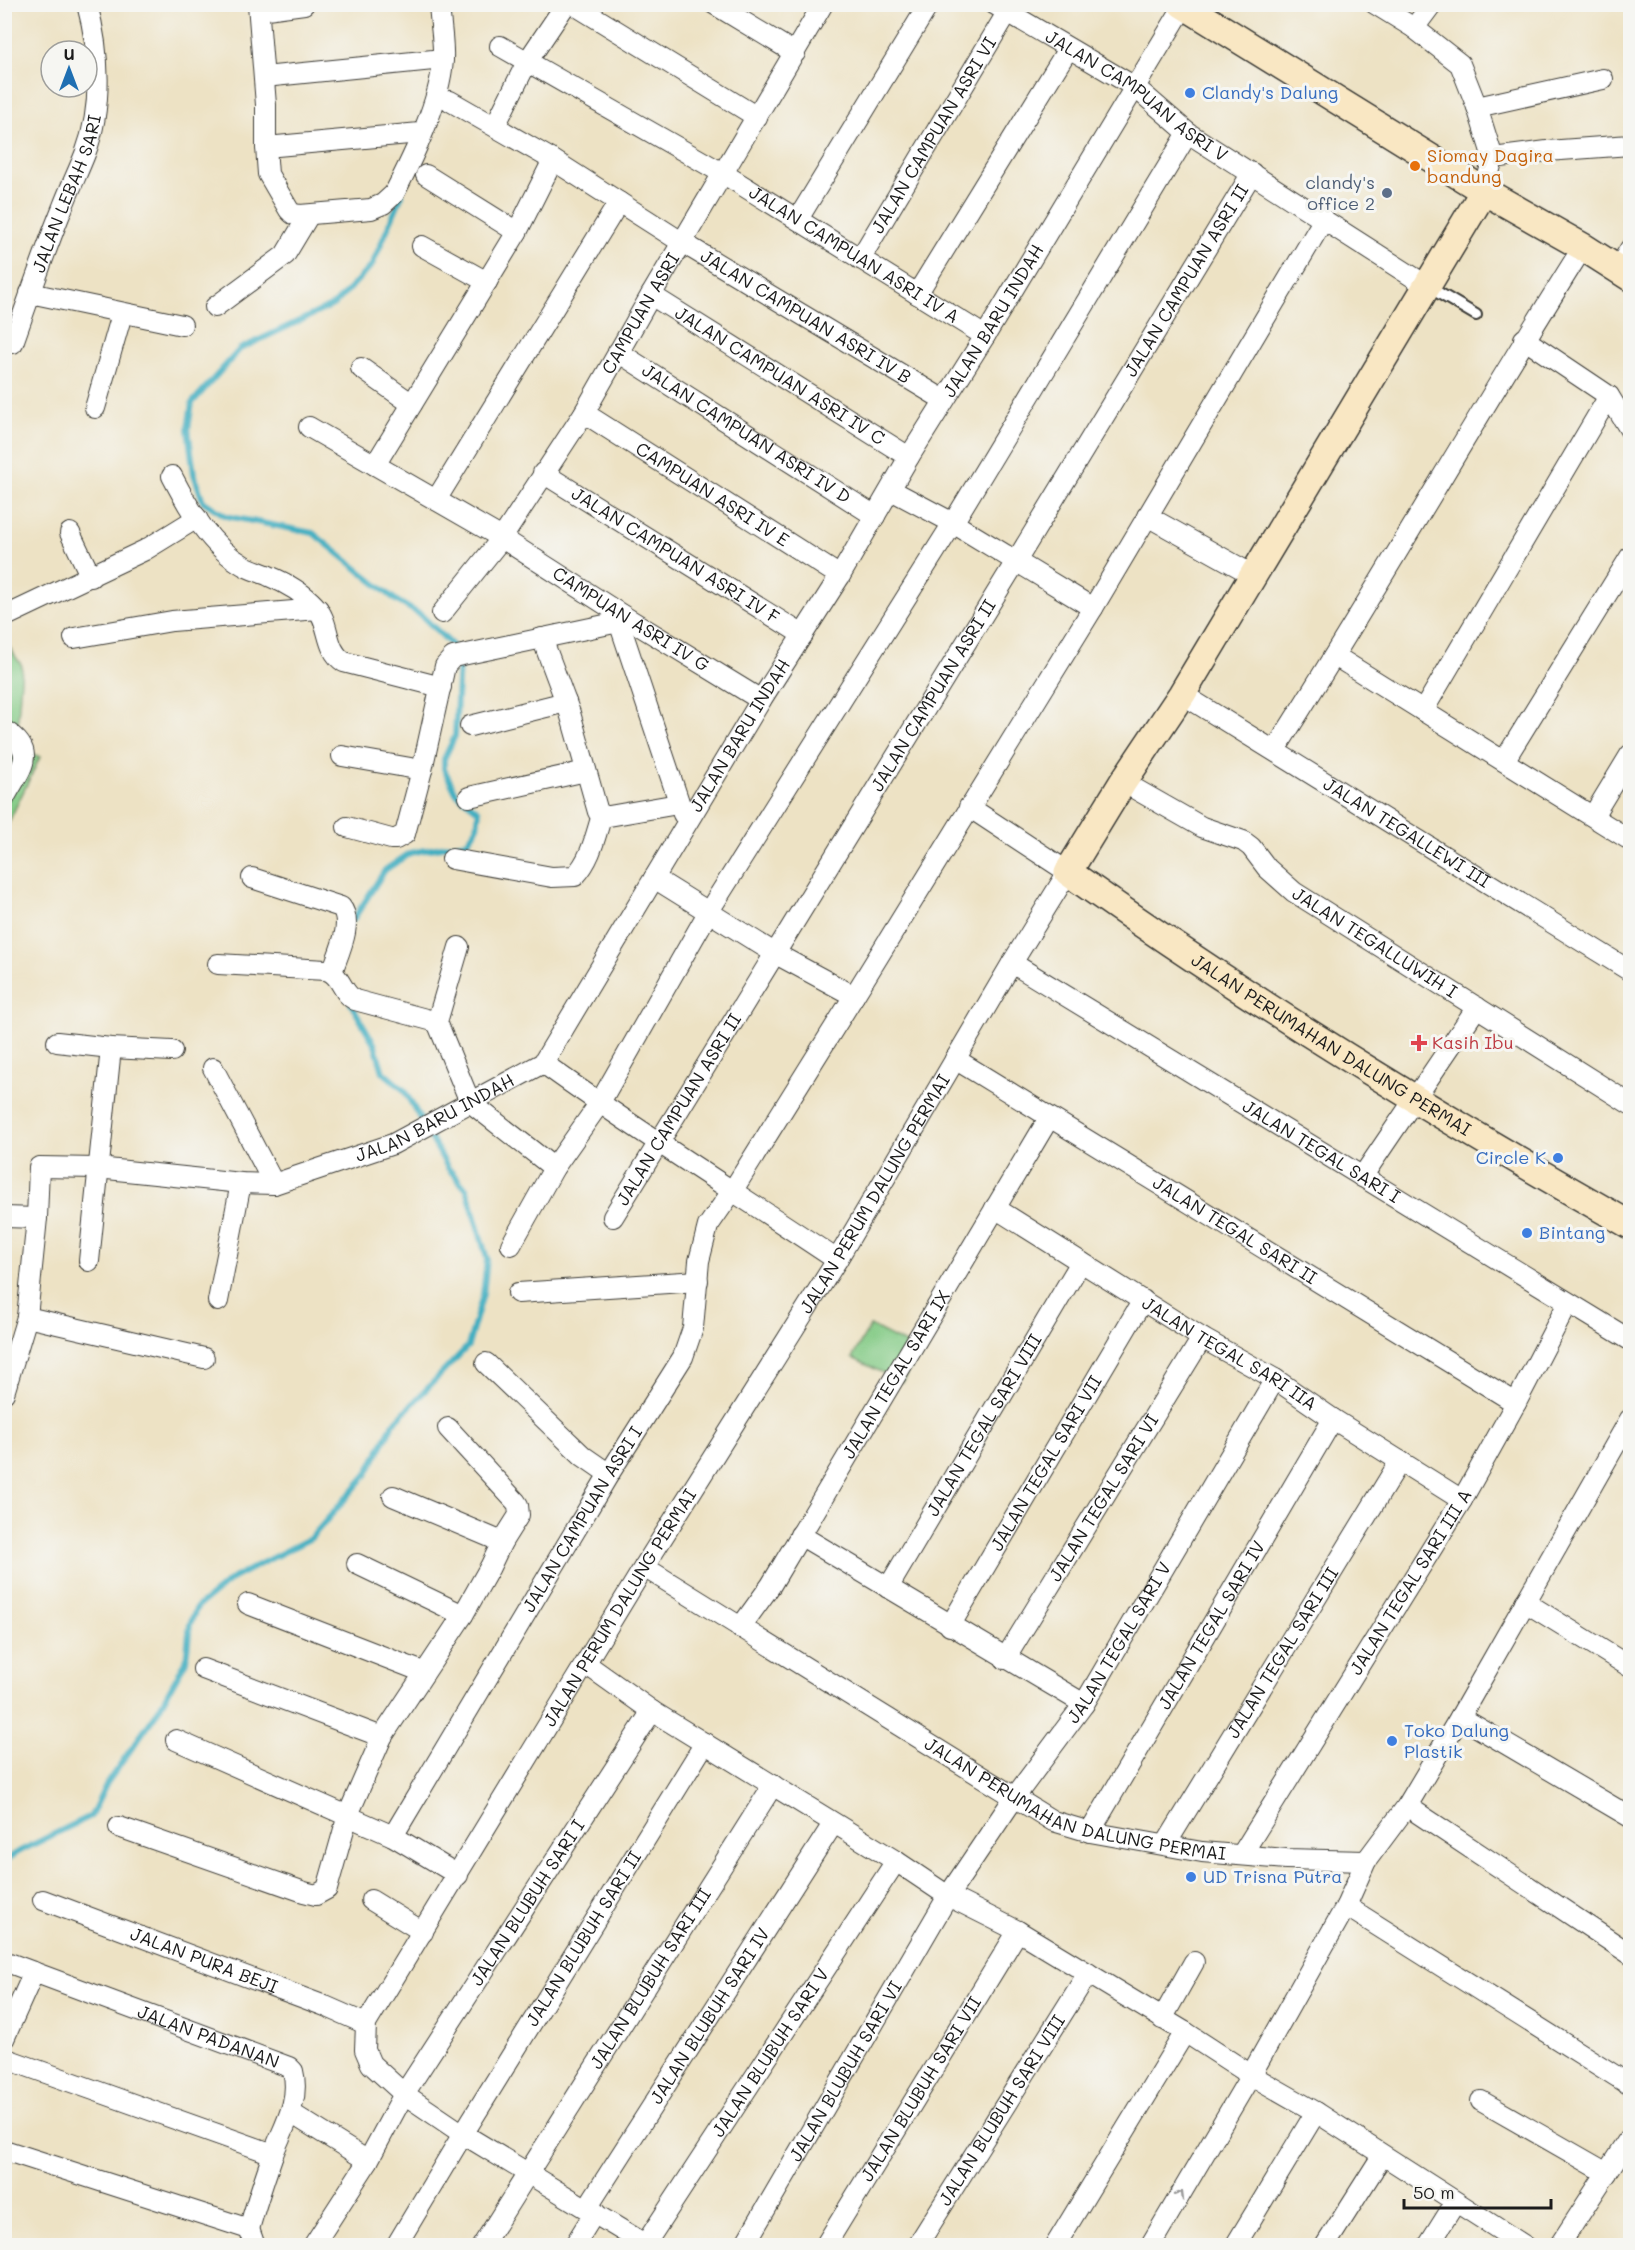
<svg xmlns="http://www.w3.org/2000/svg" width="1635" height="2250" viewBox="0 0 1635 2250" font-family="Mali,sans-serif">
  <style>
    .green { fill: #84cb86; stroke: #507451; stroke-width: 1.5 }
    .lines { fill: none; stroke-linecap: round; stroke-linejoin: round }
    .stream { stroke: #43afc1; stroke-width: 6 }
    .lane-casing { stroke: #3b3a35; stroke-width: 14 }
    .street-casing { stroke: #3b3a35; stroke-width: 22 }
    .secondary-casing { stroke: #3b3a35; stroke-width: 30 }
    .lane { stroke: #fff; stroke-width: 10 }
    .street { stroke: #fff; stroke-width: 20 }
    .secondary { stroke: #f9e7c3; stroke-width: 27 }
    .oneway { stroke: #999 }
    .shop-dot { fill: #3f7fe0; stroke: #f6f6f2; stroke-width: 2 }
    .food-dot { fill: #e8710a; stroke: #f6f6f2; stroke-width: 2 }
    .service-dot { fill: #5c6f8a; stroke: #f6f6f2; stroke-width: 2 }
    .health-dot { fill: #e0444e; stroke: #f6f6f2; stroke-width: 2 }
    .labels { text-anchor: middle; stroke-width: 6; stroke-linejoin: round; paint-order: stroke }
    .shop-label { font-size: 18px; fill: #366cbe; stroke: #f6f6f2; text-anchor: start }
    .street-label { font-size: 18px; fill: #1c1c1c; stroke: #f6f6f2 }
    .food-label { font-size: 18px; fill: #c56008; stroke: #f6f6f2; text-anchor: start }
    .service-label { font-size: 18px; fill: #4e5e75; stroke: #f6f6f2; text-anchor: end }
    .health-label { font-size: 18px; fill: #be3a42; stroke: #f6f6f2; text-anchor: start }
  </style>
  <rect width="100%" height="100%" fill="#f6f6f2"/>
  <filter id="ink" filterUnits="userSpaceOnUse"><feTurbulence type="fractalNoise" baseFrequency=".0167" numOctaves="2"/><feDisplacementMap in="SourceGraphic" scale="12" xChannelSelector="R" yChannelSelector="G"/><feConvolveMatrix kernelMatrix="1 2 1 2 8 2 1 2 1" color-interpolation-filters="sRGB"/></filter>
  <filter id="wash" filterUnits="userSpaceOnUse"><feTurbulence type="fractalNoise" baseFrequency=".008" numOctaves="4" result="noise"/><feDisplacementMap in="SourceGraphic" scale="24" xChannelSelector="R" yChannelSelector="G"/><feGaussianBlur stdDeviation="1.35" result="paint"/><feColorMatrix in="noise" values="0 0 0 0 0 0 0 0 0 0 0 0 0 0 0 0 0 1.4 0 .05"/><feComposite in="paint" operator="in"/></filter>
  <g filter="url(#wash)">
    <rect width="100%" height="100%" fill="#ede2c4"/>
    <g class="green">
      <polygon points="5,641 22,666 16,746 40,757 5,830"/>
      <polygon points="870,1326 921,1352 902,1382 852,1358"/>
    </g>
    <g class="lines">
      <g class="stream">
        <polyline points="448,17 449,12 455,4"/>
        <polyline points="353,920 385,870 410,853 467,842 477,828 479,811 456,793 444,769 444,759 455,736 459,663 453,646 421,615 397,601 313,533 226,516 203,501 194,474 188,429 192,403 240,349 335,304 372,265 402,195"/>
        <polyline points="4,1861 20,1851 91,1816 107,1783 156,1714 186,1661 190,1624 197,1607 233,1578 311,1538 367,1474 393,1424 468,1346 483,1294 487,1259 467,1190 448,1168 404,1090 383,1072 375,1045 351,1004"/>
      </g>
    </g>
  </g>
  <g filter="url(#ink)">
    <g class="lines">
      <defs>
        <polyline id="lane" points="1427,286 1476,315"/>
        <g id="street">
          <path d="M258,4L266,105V147L268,174L289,210L293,214L300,215L371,209L383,204L394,194C413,157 440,102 443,60C444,42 440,22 439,4"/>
          <polyline points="573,4 757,117"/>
          <polyline points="714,4 795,53"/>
          <path id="s1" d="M994,4L1135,87L1188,133L1427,286"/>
          <polyline points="1375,4 1414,28 1460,64 1477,107 1493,158 1484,191"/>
          <polyline points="259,10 304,4"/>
          <polyline points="1414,28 1432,4"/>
          <path id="s2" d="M500,46L724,174L985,336"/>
          <polyline points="264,77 443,59"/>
          <path id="s3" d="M450,101L553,160L683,243L944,400"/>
          <polyline points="1477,107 1603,79"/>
          <polyline points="495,126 527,62 566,4"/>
          <polyline points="266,147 420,133"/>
          <polyline points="1493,158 1547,151 1630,145"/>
          <polyline points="426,175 517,232"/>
          <polyline points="798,219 929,4"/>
          <polyline points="422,246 487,282"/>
          <path id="s4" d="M860,259L1007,13"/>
          <polyline points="1618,269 1630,249"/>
          <polyline points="30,293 182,325"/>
          <polyline points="917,294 1068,49"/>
          <path id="s5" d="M651,295L909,457"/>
          <polyline points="215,307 285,255 309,215"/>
          <polyline points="1524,339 1609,396 1630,430"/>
          <path id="s6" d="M13,343C29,298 44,253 62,209C69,190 78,172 85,154C103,107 100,52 87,4"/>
          <path id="s7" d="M618,352L875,516"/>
          <polyline points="361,368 412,404"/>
          <polyline points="95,408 122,314"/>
          <path id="s8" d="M584,413L840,576"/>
          <path id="s9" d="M309,427L502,538L622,615L761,700"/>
          <polyline points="375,465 517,232 553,160"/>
          <path id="s10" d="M543,473L803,635"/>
          <path d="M172,476C189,509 211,547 243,565C251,570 261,572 269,576C286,583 303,593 315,606C331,622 324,649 344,662L441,687"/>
          <polyline points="891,490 953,523 1093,608"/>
          <polyline points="436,500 619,202"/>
          <polyline points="1147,516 1253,575"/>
          <polyline points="70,533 91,577"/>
          <path id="s11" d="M442,613L502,538L584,413L651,295L823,4"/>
          <polyline points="622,615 619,622 683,814"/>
          <polyline points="6,616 145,550 197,518"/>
          <polyline points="74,638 172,621 318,609"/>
          <polyline points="542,638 570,713 598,812 605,816 609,816 678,804"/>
          <polyline points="1335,656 1630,840"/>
          <path id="s12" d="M1182,694L1630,971"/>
          <polyline points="1423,711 1609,396"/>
          <polyline points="470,726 566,702"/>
          <path d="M4,730C41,753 18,771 4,799"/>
          <path d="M1275,750C1381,584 1478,413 1583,247"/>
          <polyline points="342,756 422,770"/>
          <polyline points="1504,761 1630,557"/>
          <path id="s13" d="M1123,782L1202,827L1243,841L1251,847L1267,868L1294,892L1630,1104"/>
          <polyline points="469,797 586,771"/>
          <polyline points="1593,816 1630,755"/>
          <polyline points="347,827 391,839 396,839 405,834 422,770 445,666 453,657 619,622"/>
          <path d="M452,859L552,877L575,876C591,859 595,837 602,815"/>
          <path d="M252,878L341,907C354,923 338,954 332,972"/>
          <polyline points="654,878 776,954 854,996"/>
          <polyline points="459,947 437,1022 470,1102 554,1168"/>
          <path id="s14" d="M1012,963L1630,1340"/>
          <path d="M218,964L326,970C342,975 341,993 355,1000L437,1022"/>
          <polyline points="57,1042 111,1048 172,1051"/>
          <path id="s15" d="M955,1059L1516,1403"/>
          <path d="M543,1063C638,1132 739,1194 837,1260"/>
          <polyline points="213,1068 274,1184"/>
          <polyline points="1362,1177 1477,1007"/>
          <path id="s16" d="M995,1208L1202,1338L1275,1379L1333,1419L1462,1500"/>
          <polyline points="4,1217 37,1218"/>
          <path id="s17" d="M613,1217L1015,563L1252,173"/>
          <polyline points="511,1245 554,1168 599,1104 709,911 953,523 1188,133"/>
          <polyline points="89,1261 111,1048"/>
          <polyline points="518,1293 698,1281"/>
          <polyline points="218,1301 241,1183"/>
          <polyline points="27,1317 204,1358"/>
          <polyline points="486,1363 583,1456 609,1474"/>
          <path id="s18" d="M4,1393L27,1317L37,1218L39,1167L98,1168L241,1183L274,1184L393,1144L543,1063L761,700L840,576L909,457L985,336L1185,4"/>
          <polyline points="393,1496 502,1542"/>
          <polyline points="800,1535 1084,1704"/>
          <polyline points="357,1564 463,1615"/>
          <path id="s19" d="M644,1567L1053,1821L1090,1832L1202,1852L1286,1859L1366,1861"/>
          <path id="s20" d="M888,1588L1081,1262"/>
          <polyline points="1525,1602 1630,1667"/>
          <polyline points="248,1604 423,1672"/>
          <path id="s21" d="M950,1626L1143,1300"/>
          <path id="s22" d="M740,1628L771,1585L1049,1118"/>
          <path id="s23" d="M1005,1659L1202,1338"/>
          <polyline points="586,1664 652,1711 896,1861 948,1896 1018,1931 1185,2032 1251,2075 1316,2112 1525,2246"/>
          <polyline points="203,1669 382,1737"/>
          <polyline points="1460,1717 1630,1817"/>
          <polyline points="176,1740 393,1836 458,1875"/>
          <polyline points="1407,1806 1630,1954"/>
          <polyline points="119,1827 304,1892 316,1895 327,1889 348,1815 382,1737 463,1615 490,1567 502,1542 519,1515 518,1505 516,1502 448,1428"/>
          <path id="s24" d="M1090,1832L1333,1419"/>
          <path id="s25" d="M393,1836L609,1474L683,1357L693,1328L699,1261L708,1226L733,1190L854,996L1093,608L1324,219"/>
          <path id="s26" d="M1166,1844L1400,1461"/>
          <path id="s27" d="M1242,1854L1462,1500L1516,1403L1568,1303"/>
          <path id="s28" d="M43,1900L325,2006L366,2024"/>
          <polyline points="371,1900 423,1932"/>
          <polyline points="1346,1906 1630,2085"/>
          <path id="s29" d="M4,1961L289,2067L293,2071C301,2102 282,2129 272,2157C264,2180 256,2204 249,2229"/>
          <polyline points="1162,2019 1194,1962"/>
          <polyline points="4,2039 34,1972"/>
          <polyline points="4,2058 273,2154"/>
          <polyline points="1481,2101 1607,2173"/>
          <polyline points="291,2113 368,2161"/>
          <polyline points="4,2150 249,2229"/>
          <path id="s30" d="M587,2208L833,1824"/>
          <polyline points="249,2229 255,2246"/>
          <path id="s31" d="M313,2246L368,2161L404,2094L652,1711"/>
          <path id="s32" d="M396,2246L463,2134L705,1743"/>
          <path id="s33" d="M482,2246L773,1785"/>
          <polyline points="574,2246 595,2212"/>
          <path id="s34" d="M644,2246L896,1861"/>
          <path id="s35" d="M648,2246L463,2134L404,2094L371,2064L365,2050L366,2024L644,1567L837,1260L1012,963L1068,872L969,807"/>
          <path id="s36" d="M744,2246L948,1896L1014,1798L1084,1704L1275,1379"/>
          <path id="s37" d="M825,2246L1018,1931"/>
          <path id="s38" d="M917,2246L1088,1973"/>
          <polyline points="1055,2246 1185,2032"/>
          <polyline points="1150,2246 1251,2075 1346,1906 1366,1861 1407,1806 1460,1717 1630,1419"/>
          <polyline points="1235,2246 1316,2112"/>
          <polyline points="1325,2246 1382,2156"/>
          <polyline points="1428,2246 1455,2203"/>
          <polyline points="1559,2246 1630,2137"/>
        </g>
        <g id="secondary">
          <polyline points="1182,4 1484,191 1583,247 1630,277"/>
          <path id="s39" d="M1484,191L1182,694L1123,782L1068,872C1248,1000 1438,1116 1630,1225"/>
        </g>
      </defs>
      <use href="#lane" class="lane-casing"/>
      <use href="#street" class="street-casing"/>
      <use href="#secondary" class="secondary-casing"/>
      <use href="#lane" class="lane"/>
      <use href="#street" class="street"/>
      <use href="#secondary" class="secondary"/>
    </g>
    <defs><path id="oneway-chevron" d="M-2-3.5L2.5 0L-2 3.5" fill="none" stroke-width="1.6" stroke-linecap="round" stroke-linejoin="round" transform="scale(1.5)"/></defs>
    <use class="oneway" href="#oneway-chevron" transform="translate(1180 2195) rotate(-59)"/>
  </g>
  <g class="shop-dot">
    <circle cx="1190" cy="93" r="6"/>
    <circle cx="1558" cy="1158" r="6"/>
    <circle cx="1527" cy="1233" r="6"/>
    <circle cx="1392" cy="1741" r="6"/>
    <circle cx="1191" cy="1877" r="6"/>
  </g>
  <circle class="food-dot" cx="1415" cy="166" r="6"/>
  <circle class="service-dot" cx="1387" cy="193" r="6"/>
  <path class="health-dot" d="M1416 1034h6v6h6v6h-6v6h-6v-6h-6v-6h6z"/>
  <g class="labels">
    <g class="shop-label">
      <text x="1202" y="99">Clandy's Dalung</text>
      <text x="1546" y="1164" text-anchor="end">Circle K</text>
      <text x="1539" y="1239">Bintang</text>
      <text x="1404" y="1737">Toko Dalung<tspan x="1404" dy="21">Plastik</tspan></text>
      <text x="1203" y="1883">UD Trisna Putra</text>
    </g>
    <g class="street-label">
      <text dy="6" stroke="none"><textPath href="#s1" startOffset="170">JALAN CAMPUAN ASRI V</textPath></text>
      <text dy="6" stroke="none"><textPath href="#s4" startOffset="144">JALAN CAMPUAN ASRI VI</textPath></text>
      <text dy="6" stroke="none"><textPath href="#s6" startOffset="159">JALAN LEBAH SARI</textPath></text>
      <text dy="6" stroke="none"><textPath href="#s2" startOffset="411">JALAN CAMPUAN ASRI IV A</textPath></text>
      <text dy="6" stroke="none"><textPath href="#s17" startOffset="1098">JALAN CAMPUAN ASRI II</textPath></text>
      <text dy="6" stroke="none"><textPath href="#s11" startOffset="360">CAMPUAN ASRI</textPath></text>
      <text dy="6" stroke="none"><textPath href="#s3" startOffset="416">JALAN CAMPUAN ASRI IV B</textPath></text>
      <text dy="6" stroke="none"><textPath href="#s18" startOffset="1630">JALAN BARU INDAH</textPath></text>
      <text dy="6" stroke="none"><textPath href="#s5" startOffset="152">JALAN CAMPUAN ASRI IV C</textPath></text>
      <text dy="6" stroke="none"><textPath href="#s7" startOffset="152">JALAN CAMPUAN ASRI IV D</textPath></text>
      <text dy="6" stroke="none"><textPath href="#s8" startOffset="152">CAMPUAN ASRI IV E</textPath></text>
      <text dy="6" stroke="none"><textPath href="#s10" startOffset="156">JALAN CAMPUAN ASRI IV F</textPath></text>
      <text dy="6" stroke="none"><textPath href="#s9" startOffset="375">CAMPUAN ASRI IV G</textPath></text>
      <text dy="6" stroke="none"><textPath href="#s17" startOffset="612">JALAN CAMPUAN ASRI II</textPath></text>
      <text dy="6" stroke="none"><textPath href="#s18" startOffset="1144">JALAN BARU INDAH</textPath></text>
      <text dy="6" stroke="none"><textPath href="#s12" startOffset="264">JALAN TEGALLEWI III</textPath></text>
      <text dy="6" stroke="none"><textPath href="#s13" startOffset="302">JALAN TEGALLUWIH I</textPath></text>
      <text dy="6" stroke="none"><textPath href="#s39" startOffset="1113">JALAN PERUMAHAN DALUNG PERMAI</textPath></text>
      <text dy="6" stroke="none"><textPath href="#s17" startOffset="126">JALAN CAMPUAN ASRI II</textPath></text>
      <text dy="6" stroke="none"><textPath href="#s18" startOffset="640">JALAN BARU INDAH</textPath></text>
      <text dy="6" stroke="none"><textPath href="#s14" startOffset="362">JALAN TEGAL SARI I</textPath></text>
      <text dy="6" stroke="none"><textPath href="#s35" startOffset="1347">JALAN PERUM DALUNG PERMAI</textPath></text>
      <text dy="6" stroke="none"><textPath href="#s15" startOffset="328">JALAN TEGAL SARI II</textPath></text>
      <text dy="6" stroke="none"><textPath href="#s16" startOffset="276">JALAN TEGAL SARI IIA</textPath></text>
      <text dy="6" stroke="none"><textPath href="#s22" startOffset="298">JALAN TEGAL SARI IX</textPath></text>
      <text dy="6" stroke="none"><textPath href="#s20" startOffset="189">JALAN TEGAL SARI VIII</textPath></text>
      <text dy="6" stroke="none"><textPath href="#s21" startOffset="189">JALAN TEGAL SARI VII</textPath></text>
      <text dy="6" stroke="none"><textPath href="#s23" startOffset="189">JALAN TEGAL SARI VI</textPath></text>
      <text dy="6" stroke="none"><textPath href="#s25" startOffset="369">JALAN CAMPUAN ASRI I</textPath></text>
      <text dy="6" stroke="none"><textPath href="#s27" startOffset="320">JALAN TEGAL SARI III A</textPath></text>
      <text dy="6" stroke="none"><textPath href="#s35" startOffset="861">JALAN PERUM DALUNG PERMAI</textPath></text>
      <text dy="6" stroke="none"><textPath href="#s24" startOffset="240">JALAN TEGAL SARI IV</textPath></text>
      <text dy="6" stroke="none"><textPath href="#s36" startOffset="711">JALAN TEGAL SARI V</textPath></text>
      <text dy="6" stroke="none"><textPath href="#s26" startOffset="224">JALAN TEGAL SARI III</textPath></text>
      <text dy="6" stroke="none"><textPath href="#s19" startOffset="495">JALAN PERUMAHAN DALUNG PERMAI</textPath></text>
      <text dy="6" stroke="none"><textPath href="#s31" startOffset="405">JALAN BLUBUH SARI I</textPath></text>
      <text dy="6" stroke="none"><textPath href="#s32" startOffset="360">JALAN BLUBUH SARI II</textPath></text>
      <text dy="6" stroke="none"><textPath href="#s28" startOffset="172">JALAN PURA BEJI</textPath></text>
      <text dy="6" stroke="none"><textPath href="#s33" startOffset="316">JALAN BLUBUH SARI III</textPath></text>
      <text dy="6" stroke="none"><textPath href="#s30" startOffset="228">JALAN BLUBUH SARI IV</textPath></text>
      <text dy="6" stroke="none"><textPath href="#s29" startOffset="218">JALAN PADANAN</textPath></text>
      <text dy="6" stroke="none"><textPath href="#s34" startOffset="231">JALAN BLUBUH SARI V</textPath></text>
      <text dy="6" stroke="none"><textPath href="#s36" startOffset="202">JALAN BLUBUH SARI VI</textPath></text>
      <text dy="6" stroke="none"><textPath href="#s37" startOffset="184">JALAN BLUBUH SARI VII</textPath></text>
      <text dy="6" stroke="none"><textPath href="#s38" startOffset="160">JALAN BLUBUH SARI VIII</textPath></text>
    </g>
    <g class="food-label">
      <text x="1427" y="162">Siomay Dagira<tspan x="1427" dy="21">bandung</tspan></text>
    </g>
    <g class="service-label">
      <text x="1375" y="189">clandy's<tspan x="1375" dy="21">office 2</tspan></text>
    </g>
    <g class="health-label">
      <text x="1432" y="1049">Kasih Ibu</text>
    </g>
  </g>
  <rect width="1635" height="2250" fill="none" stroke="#f6f6f2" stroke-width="24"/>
  <g transform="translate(69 69)"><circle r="28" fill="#f6f6f2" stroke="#9f9f9c" stroke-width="1.5"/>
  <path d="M0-4.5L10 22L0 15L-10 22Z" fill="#1f6fb2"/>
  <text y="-9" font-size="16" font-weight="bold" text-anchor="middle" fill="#1c1c1c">U</text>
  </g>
  <path d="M1404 2199v9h147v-9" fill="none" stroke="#1c1c1c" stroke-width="3"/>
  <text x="1413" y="2199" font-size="18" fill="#1c1c1c" stroke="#f6f6f2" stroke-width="4.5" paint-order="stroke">50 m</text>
</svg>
